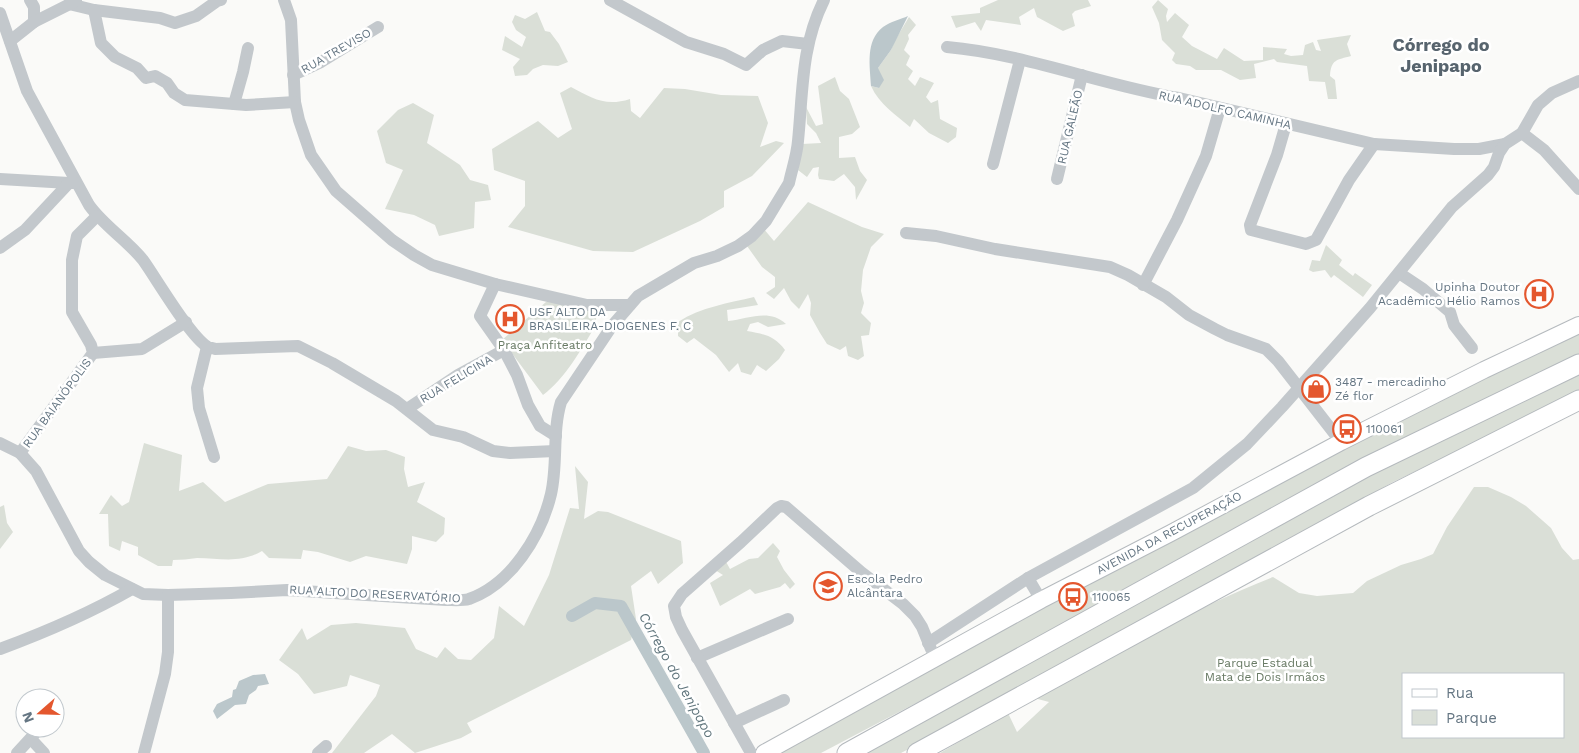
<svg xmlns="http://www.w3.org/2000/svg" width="1579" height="753" viewBox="0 0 1579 753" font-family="'Work Sans',sans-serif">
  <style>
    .green { fill: #dadfd7; fill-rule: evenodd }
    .water { fill: #bbc7cb }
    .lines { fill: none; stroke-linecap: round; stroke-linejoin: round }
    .canal { stroke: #bbc7cb; stroke-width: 12 }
    .major-casing { stroke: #b5babe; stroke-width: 18 }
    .highway-casing { stroke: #b4b9bd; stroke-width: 21 }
    .minor { stroke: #c3c8cc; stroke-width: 12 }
    .major { stroke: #fff; stroke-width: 16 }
    .highway { stroke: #fff; stroke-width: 19 }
    .labels { text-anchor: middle; stroke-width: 5; stroke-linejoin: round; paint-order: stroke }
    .street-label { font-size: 12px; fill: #657683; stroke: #fff }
    .poi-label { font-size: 12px; fill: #657683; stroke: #fff; text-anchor: start }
    .park-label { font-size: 12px; fill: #687a64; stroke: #fff }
    .water-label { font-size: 14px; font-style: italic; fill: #60757c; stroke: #fff }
    .district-label { font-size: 18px; font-weight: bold; fill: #57646e; stroke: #fff }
  </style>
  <rect width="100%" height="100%" fill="#fafaf8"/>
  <g class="green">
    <polygon points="998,0 1088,0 1091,6 1075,11 1072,14 1075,26 1063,31 1037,17 1034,8 1019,17 1021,25 986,20 981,31 975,22 956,28 951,16 980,13 980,8"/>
    <path d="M1158,0L1168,9L1166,16L1167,22L1175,13L1189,25L1182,37L1192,46L1217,59L1224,48L1244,61L1263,60V47L1287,49L1284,54L1291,56L1303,55L1305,45L1313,42L1316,50L1321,51L1317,40L1351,35L1347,44L1351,56C1337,60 1331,59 1330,76L1335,80L1337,99H1328L1325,82L1309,81L1307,66L1277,62L1274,59L1254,64L1256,78L1240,80L1221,70H1196L1190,66L1176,64L1172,60L1175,53L1162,40L1159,23L1152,7Z"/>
    <polygon points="537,12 545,31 550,32 559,44 568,62 558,66 543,65 533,69 527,75 515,76 513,67 520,59 502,50 505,36 522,47 526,37 516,30 512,22 515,15 525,19"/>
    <path d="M909,17L916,25L908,35L909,39L904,50L910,56L906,65L913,71L908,79L915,86L920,77L934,83L926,97L931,103L938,100L940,119L957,128L956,137L948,143L929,133L914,119L910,127C896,115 879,104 871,86L879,88L878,68L891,50L894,42Z"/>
    <polygon points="835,77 840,91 849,99 860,127 852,134 839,137 839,158 855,157 860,171 867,180 856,200 855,187 844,174 834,181 819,179 818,175 819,167 813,168 807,177 798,170 802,144 821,143 816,133 807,124 806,107 816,126 823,124 818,86"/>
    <path d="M571,87C592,98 605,107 630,99L631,111L640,118L664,88L685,89L721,95L758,96L768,123L760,147L776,141L784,143L752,176L724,191V207L700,221L633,252L593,251L508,227L525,206V181L494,170L492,149L538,121L558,138L572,129L560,93Z"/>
    <polygon points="413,103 434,115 427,143 460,165 470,180 488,185 491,200 475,202 474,228 439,236 435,225 414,215 385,209 403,170 386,163 377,131 398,110"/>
    <polygon points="808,202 862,227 884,234 871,247 863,270 861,291 864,303 861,313 871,323 869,335 861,336 864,356 858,360 848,356 846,346 840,350 827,344 820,333 810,315 811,303 808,294 799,309 791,301 784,288 774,299 766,293 775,287 775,277 762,267 747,246 763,228 774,241"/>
    <polygon points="1326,245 1342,260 1339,265 1353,276 1355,273 1372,285 1363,297 1334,275 1331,278 1325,270 1313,272 1309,270 1312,260 1320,261"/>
    <path d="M754,297L758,305L727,310L728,321C748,319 769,308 786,324L768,327L758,322L750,324L747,331C763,334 774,335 785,350L779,359L766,371L757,365L751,375L741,372L738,363L729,372L716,355L694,338L687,343L678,336V322C701,307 729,303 754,297Z"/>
    <path d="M546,302H557L584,307L596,318V325C581,349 566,378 543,395L502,340Z"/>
    <polygon points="1579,332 1579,355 821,753 780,753 947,658 1390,425"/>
    <polygon points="1579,371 1579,393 1393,482 989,707 901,753 859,753 1385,465"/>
    <path d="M144,443L182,455L179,491L203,482L225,502L268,484L327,479L348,446L366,451L386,450L405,457L404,469L408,487L425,482L417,502L445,518L444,534L436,542L412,536V549L407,564L366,556L350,562L318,552L303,550L301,559L269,558L262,551C240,564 220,558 197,558C189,559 181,560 173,560L172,566H158L138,555V547L122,541L120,551L109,546L108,514H99L111,495L122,506L129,502Z"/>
    <polygon points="575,466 588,482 584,519 598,511 608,512 681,541 683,563 658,584 651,571 631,586 636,619 631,640 467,723 472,732 461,738 415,753 392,734 364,753 332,753 376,696 380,685 350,675 347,686 314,694 298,674 279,660 302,628 307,640 331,625 356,623 405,628 416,649 437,658 445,647 458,659 471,660 494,638 499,606 524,626 549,575 570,508 579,509"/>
    <path d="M1474,487H1488L1511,497L1526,506L1551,528L1562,548L1573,560L1579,559V753H940L1008,713L1017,732L1049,702L1034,698C1112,654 1190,610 1273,577L1299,593L1317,596L1353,593L1367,581L1401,565L1421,559L1433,554L1447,527ZM1403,674H1563V737H1403Z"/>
    <polygon points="4,505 7,523 13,532 0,549 0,507"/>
    <polygon points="773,543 780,551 777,557 784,570 795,584 790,589 785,583 780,587 755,594 750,589 720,606 710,583 723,575 715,570 725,560 730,569 749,559 758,558"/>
  </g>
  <g class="water">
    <path d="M908,16L891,50L878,68L884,80L879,88L871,86C870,66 865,41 883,27C890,22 901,19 908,16Z"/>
    <polygon points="265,674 269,684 258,686 256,690 249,695 246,704 235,705 217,719 213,711 217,704 232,697 233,690 236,689 239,681 253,675"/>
  </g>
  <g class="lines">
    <polyline class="canal" points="572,616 595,603 621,606 704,753"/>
    <defs>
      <polyline id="major" points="764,753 1041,600 1171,533 1341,442 1484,370 1579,325"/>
      <g id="highway">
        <polyline points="847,753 1366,467 1579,364"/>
        <polyline points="917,753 1369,506 1579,400"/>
      </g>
    </defs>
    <use href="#major" class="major-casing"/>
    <use href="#highway" class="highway-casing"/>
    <g class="minor">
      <polyline points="30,0 34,7 34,22"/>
      <polyline points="284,0 291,20 295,102 299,120 311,155 336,191 392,240 414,255 432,265 495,284 587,305 630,305"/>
      <polyline points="610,0 686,42 724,54 746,65 763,50 782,41 808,44"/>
      <polyline points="69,4 94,10 160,18 175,23 196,16 217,1 221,0"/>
      <polyline points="94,10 101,43 115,57 137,68 146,78 155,76 167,83 174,93 185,100 246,105 295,102"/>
      <path d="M0,13L27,91L89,205C104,226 127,240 143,260C156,278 191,338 208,347C210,348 213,348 215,349L298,346L332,363L396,401L433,430L463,437L493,451L510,453L555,451"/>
      <polyline points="10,41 34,22 76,1"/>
      <path d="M947,47C1026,54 1101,85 1179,98L1374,144L1454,149H1479L1505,144"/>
      <polyline points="293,75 321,62 378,27"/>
      <polyline points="234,104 243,72 248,48"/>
      <polyline points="1286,124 1277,155 1250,225 1251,230 1255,231 1306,244 1316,240 1349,180 1374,144"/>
      <polyline points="1522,133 1544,150 1579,189"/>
      <polyline points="993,164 1020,60"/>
      <polyline points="0,179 69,183"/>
      <polyline points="1057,179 1082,75"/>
      <polyline points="906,233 936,236 995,249 1110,267 1128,275 1166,297 1189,315 1215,329 1227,335 1266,349 1278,361 1341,442"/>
      <polyline points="0,248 25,230 69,183 75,183"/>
      <polyline points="1399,273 1423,289 1450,312 1454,325 1472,348"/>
      <polyline points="495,284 480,316 504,350 517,375 528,405 540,426 556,436"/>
      <polyline points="1143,285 1177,220 1206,156 1220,108"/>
      <polyline points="207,347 197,388 199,408 214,457"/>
      <polyline points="93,353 142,349 186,322"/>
      <polyline points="407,409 458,375 504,350"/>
      <path d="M0,443L20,453L36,471L79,551L89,562L105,575L143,594L168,595L231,593L287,590L446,600C453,600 462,601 469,599C511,584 541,536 551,494C558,464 552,432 561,402L612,326L638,296L694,263L717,256L738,246L752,236L766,221L789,183C792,169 797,155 798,141C803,91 801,46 824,0"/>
      <polyline points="20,453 93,353 91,345 72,312 72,260 77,236 97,216"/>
      <polyline points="1028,578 1041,600"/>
      <polyline points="928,643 1028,578 1193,488 1247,444 1282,407 1370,308 1452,207 1488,175 1494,167 1499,153 1505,144 1522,133 1538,105 1552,93 1579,81"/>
      <path d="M0,649C46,632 90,613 132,589"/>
      <polyline points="697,658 788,619"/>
      <polyline points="734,723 784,700"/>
      <polyline points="31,739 44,753"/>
      <polyline points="17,753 40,728"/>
      <polyline points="144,753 165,674 168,652 168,595"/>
      <polyline points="318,753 326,746"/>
      <polyline points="751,753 682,630 676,617 674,606 682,594 741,542 777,508 781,506 786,507 861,572 903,604 915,616 922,627 931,649"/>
    </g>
    <use href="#major" class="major"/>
    <use href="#highway" class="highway"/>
  </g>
  <defs>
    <symbol id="hospital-ring" viewBox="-11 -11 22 22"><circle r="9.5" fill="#fff" stroke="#e4572e" stroke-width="1.5"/><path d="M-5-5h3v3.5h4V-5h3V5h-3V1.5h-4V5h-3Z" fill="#e4572e"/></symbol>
    <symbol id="shop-ring" viewBox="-11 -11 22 22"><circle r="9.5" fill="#fff" stroke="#e4572e" stroke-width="1.5"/><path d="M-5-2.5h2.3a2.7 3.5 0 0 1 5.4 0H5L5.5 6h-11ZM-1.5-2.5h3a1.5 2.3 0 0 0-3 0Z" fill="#e4572e"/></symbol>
    <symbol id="bus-ring" viewBox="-11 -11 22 22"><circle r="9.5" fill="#fff" stroke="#e4572e" stroke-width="1.5"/><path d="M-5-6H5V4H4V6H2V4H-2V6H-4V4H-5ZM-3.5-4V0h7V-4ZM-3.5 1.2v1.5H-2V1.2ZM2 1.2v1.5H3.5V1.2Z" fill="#e4572e"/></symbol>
    <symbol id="school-ring" viewBox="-11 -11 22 22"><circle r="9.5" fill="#fff" stroke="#e4572e" stroke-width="1.5"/><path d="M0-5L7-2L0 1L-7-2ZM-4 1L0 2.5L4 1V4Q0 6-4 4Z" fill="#e4572e"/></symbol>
  </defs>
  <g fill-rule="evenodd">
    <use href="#hospital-ring" x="1523" y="278" width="32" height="32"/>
    <use href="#hospital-ring" x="494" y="303" width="32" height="32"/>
    <use href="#shop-ring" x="1300" y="373" width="32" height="32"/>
    <use href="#bus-ring" x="1331" y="413" width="32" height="32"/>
    <use href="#school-ring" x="812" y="570" width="32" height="32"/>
    <use href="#bus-ring" x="1057" y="581" width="32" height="32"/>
  </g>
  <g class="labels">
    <g class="street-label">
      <text transform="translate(336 51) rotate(-30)" y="4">RUA TREVISO</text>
      <text transform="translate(1225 110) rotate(13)" y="4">RUA ADOLFO CAMINHA</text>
      <text transform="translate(1070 127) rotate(-77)" y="4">RUA GALEÃO</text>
      <text transform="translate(456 379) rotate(-31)" y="4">RUA FELICINA</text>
      <text transform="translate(57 403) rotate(-54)" y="4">RUA BAIANÓPOLIS</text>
      <text transform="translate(1169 533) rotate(-28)" y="4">AVENIDA DA RECUPERAÇÃO</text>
      <text transform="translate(375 594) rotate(3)" y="4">RUA ALTO DO RESERVATÓRIO</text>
    </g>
    <g class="poi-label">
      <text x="1520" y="291" text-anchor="end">Upinha Doutor<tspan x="1520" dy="14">Acadêmico Hélio Ramos</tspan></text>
      <text x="529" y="316">USF ALTO DA<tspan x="529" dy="14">BRASILEIRA-DIOGENES F. C</tspan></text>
      <text x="1335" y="386">3487 - mercadinho<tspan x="1335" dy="14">Zé flor</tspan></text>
      <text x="1366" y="433">110061</text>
      <text x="847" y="583">Escola Pedro<tspan x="847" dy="14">Alcântara</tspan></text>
      <text x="1092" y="601">110065</text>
    </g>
    <g class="park-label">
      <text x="545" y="349">Praça Anfiteatro</text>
      <text x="1265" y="667">Parque Estadual<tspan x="1265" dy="14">Mata de Dois Irmãos</tspan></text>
    </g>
    <g class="water-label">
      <text transform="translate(677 675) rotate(61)" y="5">Córrego do Jenipapo</text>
    </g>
    <g class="district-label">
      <text x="1441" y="51">Córrego do<tspan x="1441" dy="21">Jenipapo</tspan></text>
    </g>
  </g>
  <rect x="1402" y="673" width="162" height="65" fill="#ffffff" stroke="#c1c8cd"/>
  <rect x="1412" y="689" width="25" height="8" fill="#ffffff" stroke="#c1c8cd"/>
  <text x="1446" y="698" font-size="15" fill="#657683">Rua</text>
  <rect x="1412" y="710" width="25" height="15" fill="#dadfd7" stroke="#c1c8cd"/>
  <text x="1446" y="723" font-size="15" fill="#657683">Parque</text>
  <g transform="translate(40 713) rotate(250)"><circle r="24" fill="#ffffff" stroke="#c1c8cd"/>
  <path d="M0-4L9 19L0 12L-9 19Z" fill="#e4572e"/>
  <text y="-8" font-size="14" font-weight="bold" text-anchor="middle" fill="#657683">N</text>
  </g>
</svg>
